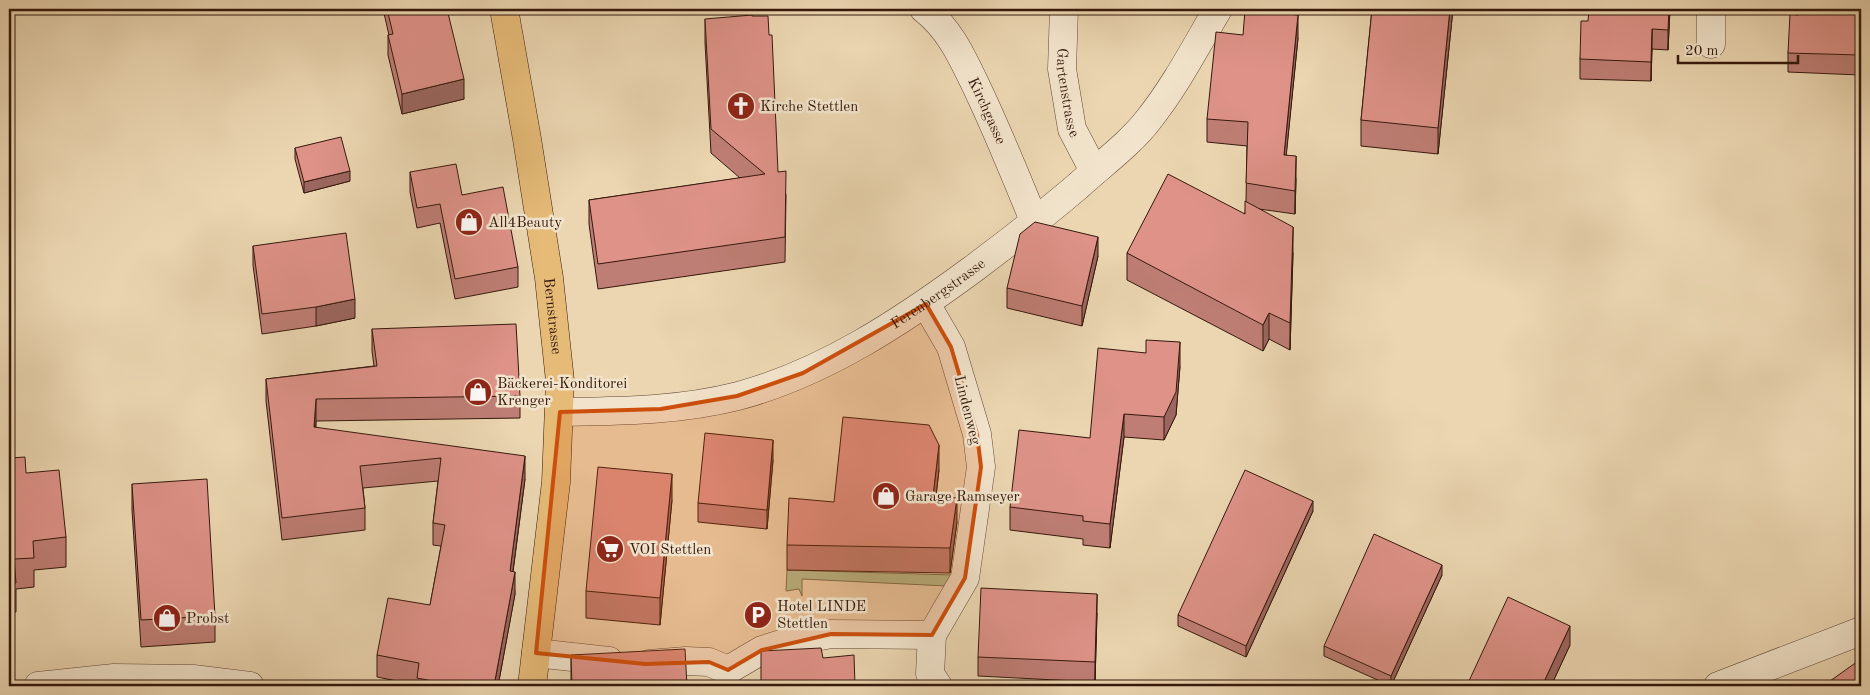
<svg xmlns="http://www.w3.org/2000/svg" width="1870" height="695" viewBox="0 0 1870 695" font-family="'Old Standard TT',serif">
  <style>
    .grass { fill: #b1bf91; stroke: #736c4e }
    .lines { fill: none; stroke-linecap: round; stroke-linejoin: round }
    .minor-casing { stroke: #624835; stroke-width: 29 }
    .major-casing { stroke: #35180c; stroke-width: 29 }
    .minor { stroke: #f2e4cc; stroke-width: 28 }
    .major { stroke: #e6bb78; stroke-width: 28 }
    .wall { fill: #bf7e75; stroke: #35180c }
    .shaded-wall { fill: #9b665f; stroke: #35180c }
    .building { fill: #de9288; stroke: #35180c }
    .marked { fill: #cd4f0c; fill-opacity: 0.2; stroke: #cd4f0c; stroke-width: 4; stroke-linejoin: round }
    .labels { text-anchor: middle; stroke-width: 5; stroke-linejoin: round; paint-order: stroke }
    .street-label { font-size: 15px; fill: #35180c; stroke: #f2e4cc }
    .poi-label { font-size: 15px; fill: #35180c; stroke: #f2e4cc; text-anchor: start }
  </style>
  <rect width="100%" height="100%" fill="#ebd6b1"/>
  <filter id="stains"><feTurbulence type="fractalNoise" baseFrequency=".004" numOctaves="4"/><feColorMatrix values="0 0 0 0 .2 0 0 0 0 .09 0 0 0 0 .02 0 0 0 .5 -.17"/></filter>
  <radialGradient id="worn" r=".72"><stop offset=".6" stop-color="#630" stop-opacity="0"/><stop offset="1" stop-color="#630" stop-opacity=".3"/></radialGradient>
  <polygon class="grass" points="787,570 953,575 947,586 802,579 802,596 799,589 786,591"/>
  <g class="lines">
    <defs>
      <g id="minor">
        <path id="s1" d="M924,9C950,29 963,59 977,88C998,132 1016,177 1035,223"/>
        <path id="s2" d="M1064,9L1062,69L1072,129L1094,171"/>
        <polyline points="1711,44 1711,9"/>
        <path id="s3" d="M560,412C619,411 679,411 738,396C824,373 901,322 973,269C1009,242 1044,215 1078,186C1101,165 1131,143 1149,119C1176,85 1196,46 1218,9"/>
        <polyline points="932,635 930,674 938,686"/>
        <polyline points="536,653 609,661"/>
        <polyline points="649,664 686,661 709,662 728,670"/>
        <polyline points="728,670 762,650 784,643 831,634 932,635 965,578 981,467 977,434 951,347 926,304"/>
        <polyline points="38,686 114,678 193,679 250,686"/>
        <polyline points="1718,686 1861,631"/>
      </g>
      <g id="major">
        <path id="s4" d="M504,9L527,139L549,278L560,381L556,482L532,686"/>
      </g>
    </defs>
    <use href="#minor" class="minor-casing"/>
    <use href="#major" class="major-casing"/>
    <use href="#minor" class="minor"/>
    <use href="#major" class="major"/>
  </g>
  <g class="wall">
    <polygon points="383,9 447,9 464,99 402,114 388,55 388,35 389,35"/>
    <polygon points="1372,9 1453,9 1438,154 1361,146 1361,120"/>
    <polygon points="1670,9 1668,50 1652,49 1651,81 1580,79 1580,59 1588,21"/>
    <polygon points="1861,9 1861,43 1860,75 1788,72 1788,53 1798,15"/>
    <polygon points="705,19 778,172 786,195 785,262 598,289 589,224 589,200 740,178 711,153 705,43"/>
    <polygon points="1243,35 1298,38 1286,155 1296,179 1295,214 1259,209 1293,253 1290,350 1269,339 1263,351 1127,280 1127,253 1245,214 1246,202 1247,146 1207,142 1207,119"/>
    <polygon points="295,148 350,181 304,193 295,159"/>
    <polygon points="410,172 462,195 518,267 518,287 455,299 440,223 417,228 410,192"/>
    <polygon points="253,246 355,318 316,326 262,334 253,265"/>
    <polygon points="1098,256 1082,326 1007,308 1007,288"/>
    <polygon points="372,329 520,396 520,418 316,421 316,428 525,479 513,572 515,594 498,686 417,686 417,685 377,677 377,655 430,605 441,546 433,545 433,523 438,481 363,488 365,508 365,530 282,540 266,401 266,379 374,366 372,351"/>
    <polygon points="1180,366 1176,415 1164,440 1124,437 1110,548 1083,545 1083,539 1010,530 1010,507 1090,438"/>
    <polygon points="9,458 26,473 66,537 66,567 34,570 34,587 16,589 16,612 9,613"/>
    <polygon points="773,460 767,529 698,522 698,503"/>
    <polygon points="939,470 936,496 957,522 950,573 787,570 787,545 834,502"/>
    <polygon points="132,484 215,616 215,642 141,647 132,510"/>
    <polygon points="672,500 660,625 586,618 586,591"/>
    <polygon points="1313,511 1246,657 1178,626 1178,615"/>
    <polygon points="1442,575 1391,686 1324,656 1324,646"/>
    <polygon points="1097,613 1095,682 978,676 978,657"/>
    <polygon points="1570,645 1551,686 1468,686 1468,683"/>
    <polygon points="571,655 687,686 571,686"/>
  </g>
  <g class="shaded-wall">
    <polygon points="1450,9 1453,9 1438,154 1438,128"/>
    <polygon points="1669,9 1670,9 1668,50 1668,30"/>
    <polygon points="1298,15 1298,38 1284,178 1284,155"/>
    <polygon points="1861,23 1861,43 1860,75 1860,55"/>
    <polygon points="1652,29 1652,49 1651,81 1651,62"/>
    <polygon points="464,79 464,99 402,114 402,94"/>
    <polygon points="1296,156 1296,179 1295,214 1295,191"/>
    <polygon points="350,171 350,181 304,193 304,182"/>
    <polygon points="1293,227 1293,253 1290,350 1290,323"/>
    <polygon points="1098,237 1098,256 1082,326 1082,306"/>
    <polygon points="355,299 355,318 316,326 316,307"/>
    <polygon points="1269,313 1269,339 1263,351 1263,325"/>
    <polygon points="1180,342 1180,366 1176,415 1164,440 1164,417"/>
    <polygon points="316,399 316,421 314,449 314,427"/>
    <polygon points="1124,414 1124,437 1110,548 1110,524"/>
    <polygon points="773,440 773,460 767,529 767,510"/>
    <polygon points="939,445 939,470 933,521 933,496"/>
    <polygon points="525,456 525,479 510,593 510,571"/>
    <polygon points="672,474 672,500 660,625 660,598"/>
    <polygon points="957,498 957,522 950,573 950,548"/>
    <polygon points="1313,501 1313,511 1246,657 1246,646"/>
    <polygon points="1442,565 1442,575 1391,686 1391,676"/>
    <polygon points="515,572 515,594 498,686 494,686"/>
    <polygon points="1097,594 1097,613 1095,682 1095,662"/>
    <polygon points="1570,626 1570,645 1551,686 1542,686"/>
  </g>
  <g class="building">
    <polygon points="387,9 447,9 464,79 402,94 388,35 393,34"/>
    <polygon points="1372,9 1450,9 1438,128 1361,120"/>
    <polygon points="1589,9 1669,9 1668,30 1652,29 1651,62 1580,59 1581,21 1588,21"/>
    <polygon points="1798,9 1861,9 1860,55 1788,53 1790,14 1798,15"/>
    <polygon points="1245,10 1298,15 1284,155 1296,156 1295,191 1246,183 1248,122 1207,119 1216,32 1243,35"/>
    <polygon points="752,15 752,16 768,16 769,35 772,35 778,172 786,171 785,237 598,264 589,200 765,174 711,129 705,19"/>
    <polygon points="341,137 350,171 304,182 295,148"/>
    <polygon points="456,164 462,195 503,187 518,267 455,279 440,204 417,208 410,172"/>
    <polygon points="1168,174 1245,214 1245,201 1293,227 1290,323 1269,313 1263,325 1127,253"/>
    <polygon points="1035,222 1098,237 1082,306 1007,288 1020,234"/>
    <polygon points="346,233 355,299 316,307 262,314 253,246"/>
    <polygon points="516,324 520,396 316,399 314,427 525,456 510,571 515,572 494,686 458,686 417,678 419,663 377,655 388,598 430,605 445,525 433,523 441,458 360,466 365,508 282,518 266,379 377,366 372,329"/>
    <polygon points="1146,340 1180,342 1176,392 1164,417 1124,414 1110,524 1083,521 1083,516 1010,507 1019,430 1090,438 1098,348 1146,353"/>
    <polygon points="843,417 929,425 939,445 933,496 957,498 950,548 787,545 789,498 834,502"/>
    <polygon points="705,433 773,440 767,510 698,503"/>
    <polygon points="25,457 26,473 59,470 66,537 33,541 34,558 14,559 16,583 9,583 9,458"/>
    <polygon points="598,467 672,474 660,598 586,591"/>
    <polygon points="1245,470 1313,501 1246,646 1178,615"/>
    <polygon points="207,479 215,616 141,620 132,484"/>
    <polygon points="1374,534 1442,565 1391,676 1324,646"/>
    <polygon points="981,588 1097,594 1095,662 978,657"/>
    <polygon points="1508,597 1570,626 1542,686 1476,686 1468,683"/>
    <polygon points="821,648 823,658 854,655 855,686 761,686 761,651"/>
    <polygon points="685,649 687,686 572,686 571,655"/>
    <polygon points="1861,659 1861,686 1823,686"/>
    <polygon points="220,681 251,686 219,686"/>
  </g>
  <path class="marked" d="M926,304L951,347L977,434L981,467L965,578L932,635L831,634L762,650L728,670L709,662L645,664L536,653L560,412L661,409L737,396L803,373Z"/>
  <defs>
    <symbol id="church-disc" viewBox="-11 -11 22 22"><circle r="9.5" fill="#8f2418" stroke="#f2e4cc"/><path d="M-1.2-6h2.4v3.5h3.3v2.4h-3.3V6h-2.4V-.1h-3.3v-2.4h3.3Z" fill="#fff"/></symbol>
    <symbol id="shop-disc" viewBox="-11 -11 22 22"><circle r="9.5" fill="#8f2418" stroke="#f2e4cc"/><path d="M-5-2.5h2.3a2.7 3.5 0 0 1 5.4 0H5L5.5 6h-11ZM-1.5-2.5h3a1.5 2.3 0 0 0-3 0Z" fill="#fff"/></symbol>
    <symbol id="supermarket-disc" viewBox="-11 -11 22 22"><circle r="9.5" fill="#8f2418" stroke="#f2e4cc"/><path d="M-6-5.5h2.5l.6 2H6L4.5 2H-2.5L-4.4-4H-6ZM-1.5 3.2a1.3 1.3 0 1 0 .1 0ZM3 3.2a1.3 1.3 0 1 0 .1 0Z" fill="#fff"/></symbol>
    <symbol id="parking-disc" viewBox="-11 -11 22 22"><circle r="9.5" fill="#8f2418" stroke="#f2e4cc"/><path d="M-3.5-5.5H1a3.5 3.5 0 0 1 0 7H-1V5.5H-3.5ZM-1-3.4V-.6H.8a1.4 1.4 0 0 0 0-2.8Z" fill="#fff"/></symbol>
  </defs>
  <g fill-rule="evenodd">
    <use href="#church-disc" x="725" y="90" width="32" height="32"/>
    <use href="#shop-disc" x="453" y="206" width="32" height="32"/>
    <use href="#shop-disc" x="462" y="376" width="32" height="32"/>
    <use href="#shop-disc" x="870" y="480" width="32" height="32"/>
    <use href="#supermarket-disc" x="594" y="533" width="32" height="32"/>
    <use href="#parking-disc" x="742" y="599" width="32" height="32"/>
    <use href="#shop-disc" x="151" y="602" width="32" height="32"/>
  </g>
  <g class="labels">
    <g class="street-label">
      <text dy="5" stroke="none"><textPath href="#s2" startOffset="84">Gartenstrasse</textPath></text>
      <text dy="5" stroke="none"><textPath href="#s1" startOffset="121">Kirchgasse</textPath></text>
      <text dy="5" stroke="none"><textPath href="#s3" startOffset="405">Ferenbergstrasse</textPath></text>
      <text dy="5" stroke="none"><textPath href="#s4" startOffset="311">Bernstrasse</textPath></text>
      <text transform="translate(968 410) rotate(76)" y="5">Lindenweg</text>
    </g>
    <g class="poi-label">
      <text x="760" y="111">Kirche Stettlen</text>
      <text x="488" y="227">All4Beauty</text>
      <text x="497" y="388">Bäckerei-Konditorei<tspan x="497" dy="17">Krenger</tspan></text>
      <text x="905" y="501">Garage Ramseyer</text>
      <text x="629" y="554">VOI Stettlen</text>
      <text x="777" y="611">Hotel LINDE<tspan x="777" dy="17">Stettlen</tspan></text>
      <text x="186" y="623">Probst</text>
    </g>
  </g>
  <rect width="1870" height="695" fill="none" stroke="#ebd6b1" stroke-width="30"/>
  <rect x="10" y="10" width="1850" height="675" fill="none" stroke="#35180c" stroke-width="2.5"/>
  <rect x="15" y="15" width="1840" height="665" fill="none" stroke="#35180c"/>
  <path d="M1678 55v8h120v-8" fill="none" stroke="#35180c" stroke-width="2.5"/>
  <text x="1685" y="55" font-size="15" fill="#35180c" stroke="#f2e4cc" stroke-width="4" paint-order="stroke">20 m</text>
  <rect width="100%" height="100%" filter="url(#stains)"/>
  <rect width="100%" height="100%" fill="url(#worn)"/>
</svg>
